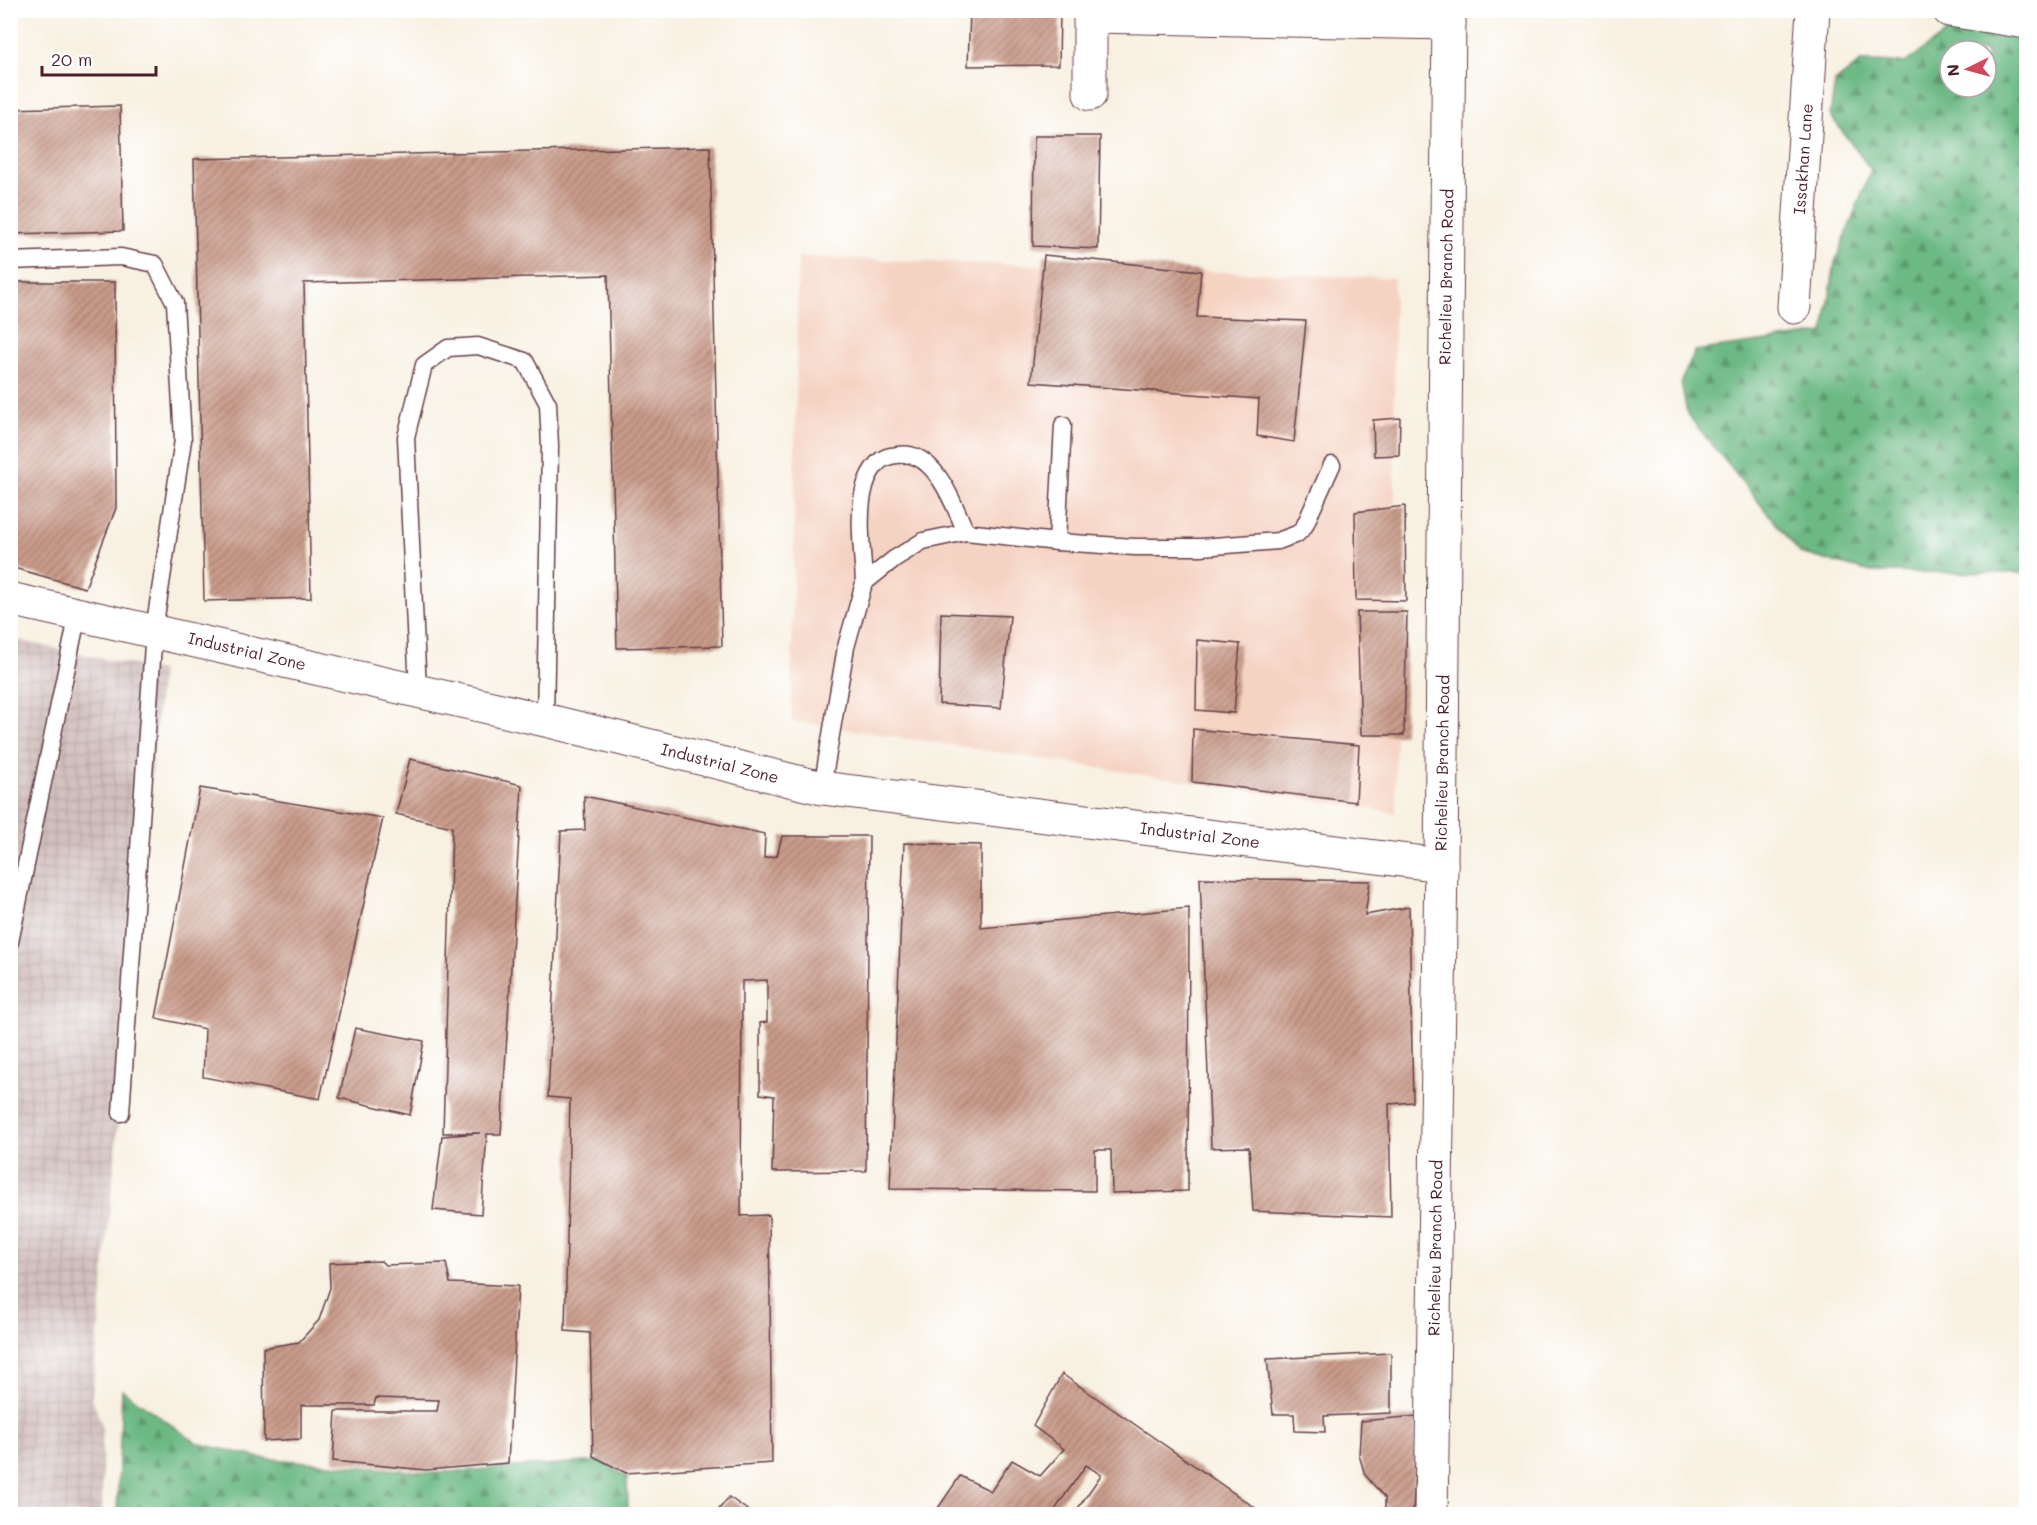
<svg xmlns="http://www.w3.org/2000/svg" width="2037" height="1525" viewBox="0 0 2037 1525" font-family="Mali,sans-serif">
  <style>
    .built { fill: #f5d3c2 }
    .industrial { fill: url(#industrial-grid) }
    .forest { fill: url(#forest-firs); stroke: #5b6c58; stroke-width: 1.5; fill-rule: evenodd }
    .building { fill: url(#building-hatch) }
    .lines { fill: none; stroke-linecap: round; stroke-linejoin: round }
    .service-casing { stroke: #643e46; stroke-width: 19 }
    .minor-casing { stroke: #643e46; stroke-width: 35 }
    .secondary-casing { stroke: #643e46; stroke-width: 35 }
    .service { stroke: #fff; stroke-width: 16 }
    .minor { stroke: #fff; stroke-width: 33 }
    .secondary { stroke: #fff; stroke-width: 33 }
    .labels { text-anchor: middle; stroke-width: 4.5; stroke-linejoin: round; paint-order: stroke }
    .street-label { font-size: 16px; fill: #4a1f2b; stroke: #fff }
  </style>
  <defs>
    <pattern id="industrial-grid" width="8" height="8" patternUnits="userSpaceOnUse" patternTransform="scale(1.5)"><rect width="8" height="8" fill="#d1c0bd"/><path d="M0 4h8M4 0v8" fill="none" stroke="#b5a5a3"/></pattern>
    <pattern id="forest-firs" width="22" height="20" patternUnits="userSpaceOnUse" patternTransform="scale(1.5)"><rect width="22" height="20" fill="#6cb984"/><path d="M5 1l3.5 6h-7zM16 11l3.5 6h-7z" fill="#5b966c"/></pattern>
    <pattern id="building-hatch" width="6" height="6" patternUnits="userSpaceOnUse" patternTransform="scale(1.5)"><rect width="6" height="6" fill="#c99b8a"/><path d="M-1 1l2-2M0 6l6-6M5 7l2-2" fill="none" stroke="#a57e71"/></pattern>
  </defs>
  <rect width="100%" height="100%" fill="#fff"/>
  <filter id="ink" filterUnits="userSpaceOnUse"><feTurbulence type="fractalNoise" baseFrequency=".0167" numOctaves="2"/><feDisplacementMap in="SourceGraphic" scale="12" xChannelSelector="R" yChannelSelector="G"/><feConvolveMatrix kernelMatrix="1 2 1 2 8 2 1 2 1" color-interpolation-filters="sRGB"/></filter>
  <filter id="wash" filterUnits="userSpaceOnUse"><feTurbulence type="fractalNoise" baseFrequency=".008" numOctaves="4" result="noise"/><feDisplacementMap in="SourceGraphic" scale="24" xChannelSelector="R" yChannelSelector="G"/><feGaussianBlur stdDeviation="1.35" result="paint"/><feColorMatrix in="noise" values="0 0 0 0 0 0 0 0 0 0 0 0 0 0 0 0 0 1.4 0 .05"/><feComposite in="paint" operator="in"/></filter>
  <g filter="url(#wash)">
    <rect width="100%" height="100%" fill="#f8f1e2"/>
    <polygon class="built" points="798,257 1394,278 1396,813 791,721"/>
    <polygon class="industrial" points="11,639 161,671 92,1397 102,1426 102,1514 11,1514"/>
    <g class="forest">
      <path d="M2026,23V573L1871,572L1800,553L1687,414L1681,381L1695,351L1824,333L1835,262L1871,170L1830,115L1835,82L1860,62L1905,63L1958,24ZM1950,51H1986V87H1950Z"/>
      <polygon points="122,1390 197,1443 261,1458 433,1473 600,1461 627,1477 628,1509 625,1514 117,1514"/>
    </g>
    <g id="blocks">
      <g class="building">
        <polygon points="970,10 1060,10 1059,65 968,66"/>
        <polygon points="120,106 123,231 10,234 10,109"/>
        <polygon points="1034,136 1100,136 1098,249 1033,246"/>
        <polygon points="710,147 722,646 617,648 608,275 304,283 311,598 204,601 194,159"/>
        <polygon points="1044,255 1201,271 1197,317 1306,321 1294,442 1257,436 1259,399 1031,382"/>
        <polygon points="10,282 115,282 116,508 85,588 10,567"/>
        <polygon points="1400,418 1399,455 1374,456 1373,420"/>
        <polygon points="1405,506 1406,601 1356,600 1355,512"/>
        <polygon points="1357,612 1407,612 1404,735 1361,735"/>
        <polygon points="941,613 1010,616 1001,708 939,704"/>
        <polygon points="1197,640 1240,644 1234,713 1196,710"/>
        <polygon points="1193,729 1359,745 1356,802 1192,782"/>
        <polygon points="410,759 522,785 501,1134 487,1134 481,1214 433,1210 442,1136 480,1133 443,1133 452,827 396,814"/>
        <polygon points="200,788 383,818 320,1099 203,1077 205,1029 156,1018"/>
        <polygon points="584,796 765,834 764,858 777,856 782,836 869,836 866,1171 772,1172 774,1096 760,1094 760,1023 767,1022 767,980 742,981 741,1216 769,1215 772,1463 626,1473 593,1456 590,1333 565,1331 570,1099 548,1097 561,831 585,830"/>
        <polygon points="904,843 981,845 981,928 1189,908 1188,1191 1112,1193 1111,1150 1095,1150 1095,1191 890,1189"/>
        <polygon points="1200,878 1370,881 1365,915 1409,907 1413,1102 1389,1104 1391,1217 1253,1211 1249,1147 1211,1148"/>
        <polygon points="355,1028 424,1041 410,1115 339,1098"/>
        <polygon points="381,1261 385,1265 446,1263 450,1283 518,1286 508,1463 426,1470 333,1461 336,1411 437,1411 439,1400 376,1398 374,1405 301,1405 301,1439 264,1441 263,1348 299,1342 319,1320 330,1288 329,1263"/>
        <polygon points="1391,1353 1391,1413 1324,1416 1325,1432 1295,1431 1294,1414 1273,1414 1267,1359"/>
        <polygon points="1062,1374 1264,1514 1074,1514 1101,1475 1086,1465 1052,1514 934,1514 960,1476 991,1491 1012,1460 1040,1476 1064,1449 1033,1426"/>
        <polygon points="1417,1416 1413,1514 1385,1514 1385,1498 1365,1475 1359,1455 1361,1421"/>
        <polygon points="729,1497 753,1514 715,1514"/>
      </g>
    </g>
  </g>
  <g filter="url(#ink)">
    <use href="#blocks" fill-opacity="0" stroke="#643e46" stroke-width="1.5"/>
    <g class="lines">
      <defs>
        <g id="service">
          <polyline points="10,261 121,257 155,264 175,303 183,440 154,630 121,1113"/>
          <polyline points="1057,542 1063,425"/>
          <path d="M864,583C863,554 857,519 864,490C867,477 876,458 891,456C896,455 905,454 910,455C939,461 955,508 966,532"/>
          <polyline points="418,690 406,437 424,365 448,348 478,346 525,361 548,404 550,446 545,720"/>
          <polyline points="822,788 846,647 864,583 894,559 923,541 966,532 1057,542 1135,547 1201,547 1278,541 1297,534 1304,527 1332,465"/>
          <polyline points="10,942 78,613"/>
        </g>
        <g id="minor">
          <polyline points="1949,10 2026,22"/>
          <polyline points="1090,16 1449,23"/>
          <polyline points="1090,94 1090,10"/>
          <polyline points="1794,307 1813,10"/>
          <polyline points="10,599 545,720 822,788 1441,865"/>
        </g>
        <polyline id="secondary" points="1431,1514 1441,865 1449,10"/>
      </defs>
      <use href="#service" class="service-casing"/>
      <use href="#minor" class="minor-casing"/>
      <use href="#secondary" class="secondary-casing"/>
      <use href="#service" class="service"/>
      <use href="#minor" class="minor"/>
      <use href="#secondary" class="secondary"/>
    </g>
  </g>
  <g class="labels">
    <g class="street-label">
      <text transform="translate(1803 159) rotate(-86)" y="6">Issakhan Lane</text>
      <text transform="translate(1446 277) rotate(-89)" y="6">Richelieu Branch Road</text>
      <text transform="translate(247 651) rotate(13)" y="6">Industrial Zone</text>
      <text transform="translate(720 763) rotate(14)" y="6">Industrial Zone</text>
      <text transform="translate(1442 763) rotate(-89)" y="6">Richelieu Branch Road</text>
      <text transform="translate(1200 835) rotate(7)" y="6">Industrial Zone</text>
      <text transform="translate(1435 1248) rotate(-89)" y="6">Richelieu Branch Road</text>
    </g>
  </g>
  <rect width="2037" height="1525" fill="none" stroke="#fff" stroke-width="36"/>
  <g transform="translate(1968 69) rotate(265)"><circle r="28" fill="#ffffff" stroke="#b7a5aa" stroke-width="1.5"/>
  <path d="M0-4.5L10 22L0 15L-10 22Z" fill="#d1495b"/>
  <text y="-9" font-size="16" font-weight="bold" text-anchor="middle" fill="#4a1f2b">N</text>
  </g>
  <path d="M42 66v9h114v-9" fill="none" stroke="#4a1f2b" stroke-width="3"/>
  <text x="51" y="66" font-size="18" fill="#4a1f2b" stroke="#ffffff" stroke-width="4.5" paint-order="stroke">20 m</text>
</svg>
